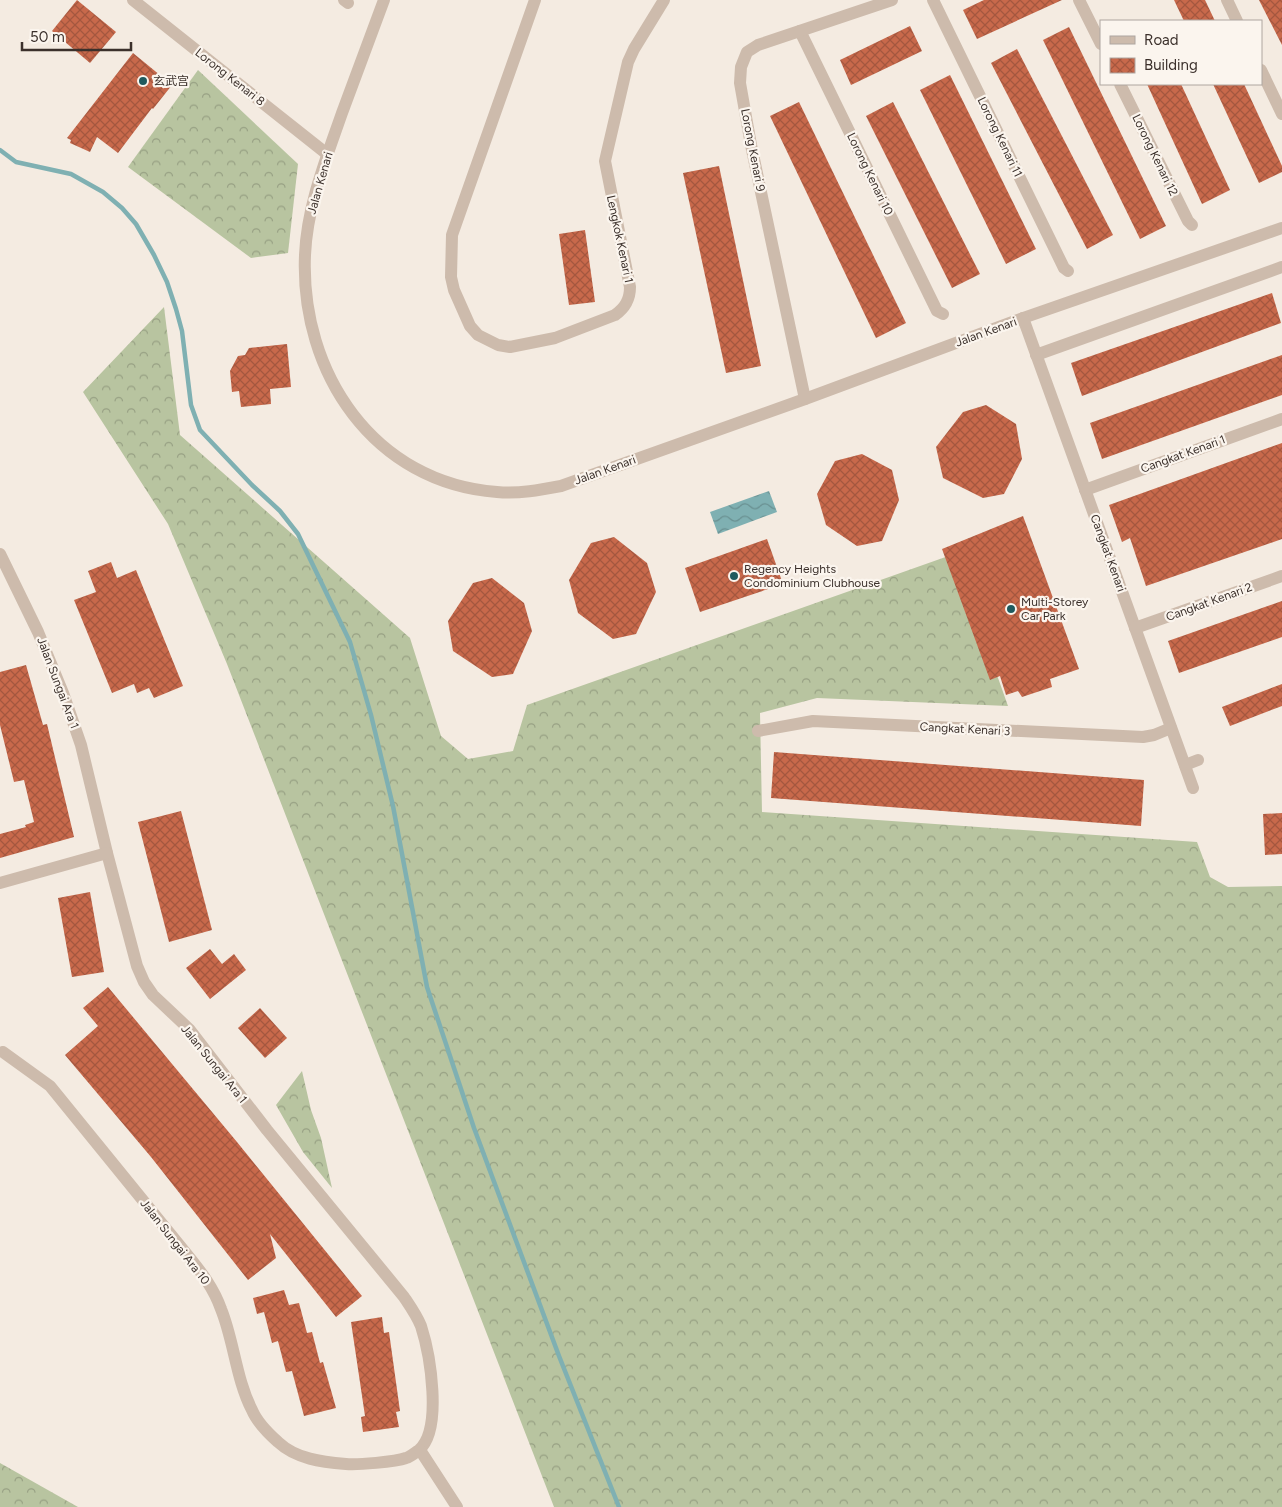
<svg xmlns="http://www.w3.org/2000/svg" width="1282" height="1507" viewBox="0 0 1282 1507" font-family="Figtree,'Noto Sans SC',sans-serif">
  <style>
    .forest { fill: url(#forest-crowns) }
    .water { fill: url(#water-waves) }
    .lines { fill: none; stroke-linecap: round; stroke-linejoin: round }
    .stream { stroke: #7fb0b2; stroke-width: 4.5 }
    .building { fill: url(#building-cross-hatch) }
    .minor { stroke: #cdbbac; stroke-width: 12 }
    .poi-dot { fill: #1f5a5e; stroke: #fbf5ee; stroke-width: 2 }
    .labels { text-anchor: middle; stroke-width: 4.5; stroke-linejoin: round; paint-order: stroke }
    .street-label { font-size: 12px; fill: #3b302b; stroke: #fbf5ee }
    .poi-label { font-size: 12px; fill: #3b302b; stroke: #fbf5ee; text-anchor: start }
  </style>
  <defs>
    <pattern id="forest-crowns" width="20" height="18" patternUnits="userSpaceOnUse" patternTransform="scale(1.25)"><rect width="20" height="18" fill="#b8c4a0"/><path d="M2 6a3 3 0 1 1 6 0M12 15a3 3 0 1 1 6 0" fill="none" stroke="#97a083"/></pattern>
    <pattern id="water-waves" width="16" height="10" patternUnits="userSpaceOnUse" patternTransform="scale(1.25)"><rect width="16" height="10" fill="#7fb0b2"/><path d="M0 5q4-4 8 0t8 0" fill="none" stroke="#699091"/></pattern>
    <pattern id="building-cross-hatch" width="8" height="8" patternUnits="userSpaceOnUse" patternTransform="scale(1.25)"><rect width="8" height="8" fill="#c8694b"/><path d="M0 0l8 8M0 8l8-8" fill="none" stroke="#a4573f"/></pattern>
  </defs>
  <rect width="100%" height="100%" fill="#f4ebe1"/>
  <g class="forest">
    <polygon points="198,70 298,164 288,253 251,258 128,167"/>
    <polygon points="164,307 180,435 410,638 441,736 468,759 513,751 527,705 954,554 1008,706 817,698 760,713 762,812 1197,842 1210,877 1228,887 1282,886 1282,1507 554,1507 227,664 168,524 83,392"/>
    <polygon points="302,1071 311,1110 321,1138 332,1188 303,1152 276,1105"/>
    <polygon points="0,1463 78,1507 0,1507"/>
  </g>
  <polygon class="water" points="769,491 777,512 718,534 710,512"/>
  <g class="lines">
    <polyline class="stream" points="0,150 16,162 71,174 103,192 122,208 136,224 154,255 167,282 176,309 182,331 191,405 200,430 252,485 280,511 298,534 350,642 371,715 393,806 427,987 474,1128 559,1356 619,1507"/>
  </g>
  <g class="building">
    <polygon points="77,0 116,32 90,63 52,31"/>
    <polygon points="984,0 1062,0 977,39 963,10"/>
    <polygon points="1174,0 1205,0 1215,21 1184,21"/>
    <polygon points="1259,0 1282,0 1282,45"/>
    <polygon points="910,26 922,51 851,85 840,60"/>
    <polygon points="1069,27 1166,226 1140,239 1043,40"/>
    <polygon points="1017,49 1113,235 1087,249 991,63"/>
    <polygon points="133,53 172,85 153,109 152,108 118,153 97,137 90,152 70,143 71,140 67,138"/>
    <polygon points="950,75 1036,249 1006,264 920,90"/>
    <polygon points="1147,84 1181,84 1230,190 1202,204"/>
    <polygon points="1213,84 1244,84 1282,166 1282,172 1259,183"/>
    <polygon points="799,102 906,323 876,338 770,116"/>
    <polygon points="893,102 980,274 952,288 866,116"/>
    <polygon points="719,166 761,366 726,373 683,173"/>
    <polygon points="585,230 595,302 569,305 559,234"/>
    <polygon points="1272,293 1281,323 1082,396 1071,363"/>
    <polygon points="287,344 291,387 270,389 271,404 241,407 239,391 232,392 230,371 238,356 245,355 249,348"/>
    <polygon points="1282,355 1282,395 1102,459 1090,423"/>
    <polygon points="986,405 1016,424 1022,459 1004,494 983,498 943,478 936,447 963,412"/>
    <polygon points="1282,443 1282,539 1146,586 1130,538 1122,542 1109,505"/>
    <polygon points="862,454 892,470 899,500 882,541 857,546 826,525 817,494 835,461"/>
    <polygon points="1023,516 1079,669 1050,679 1052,687 1022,697 1018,691 1006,695 1000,676 990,680 942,549"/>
    <polygon points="614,537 647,563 656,592 636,634 613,639 578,613 569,580 591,543"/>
    <polygon points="767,539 783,584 700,612 685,568"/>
    <polygon points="111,562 117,578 136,570 183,686 154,698 149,688 137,693 134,684 112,693 74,600 96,592 88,571"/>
    <polygon points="492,578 524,603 532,631 513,674 492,677 453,651 448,621 473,583"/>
    <polygon points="1282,601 1282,637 1179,673 1168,641"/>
    <polygon points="26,665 43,725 47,724 74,837 0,858 0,834 26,827 25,825 34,822 24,780 14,782 0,725 0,672"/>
    <polygon points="1282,684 1282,706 1230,726 1222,707"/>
    <polygon points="774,752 1144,780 1141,826 771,798"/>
    <polygon points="181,811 212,930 169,942 138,822"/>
    <polygon points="1282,813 1282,854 1265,855 1263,814"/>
    <polygon points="90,892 104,972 72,977 58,898"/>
    <polygon points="210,949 222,964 234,954 246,970 210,999 186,968"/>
    <polygon points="108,987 237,1142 362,1296 336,1317 270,1234 276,1258 248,1280 151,1157 65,1055 98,1026 83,1008"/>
    <polygon points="260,1008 287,1038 265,1058 238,1028"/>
    <polygon points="284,1290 289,1305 299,1303 307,1333 312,1332 320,1363 323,1362 336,1408 304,1416 292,1371 286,1372 278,1341 272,1343 264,1312 257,1314 253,1298"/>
    <polygon points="382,1317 384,1333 389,1332 400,1411 396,1412 399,1427 363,1432 361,1417 365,1416 351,1322"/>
  </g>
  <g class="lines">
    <g class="minor">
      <polyline points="133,0 327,154"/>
      <polyline points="344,0 348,3"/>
      <path d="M384,0C370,38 356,76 342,113C326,159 307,206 305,255C300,373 374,483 497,492C519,494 540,490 561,486L805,399L1023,318L1282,228"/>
      <path d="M535,0L452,235L451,277L454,290L470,326L478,335L498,345L510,347L555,338L615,315C625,308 630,300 630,287L605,161L628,62L634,49L664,0"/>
      <polyline points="933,0 1064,268 1068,271"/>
      <polyline points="1079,0 1101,44"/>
      <polyline points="1227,0 1237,21"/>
      <polyline points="800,31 937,311 943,314"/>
      <polyline points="1261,70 1282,114"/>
      <polyline points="1120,84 1188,221 1192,225"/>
      <polyline points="1023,318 1193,788"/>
      <polyline points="1036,355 1282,267"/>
      <polyline points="805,399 751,145 740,83 741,67 747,52 758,45 892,0"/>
      <polyline points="1085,490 1282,419"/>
      <path d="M0,554L38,632L63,693L81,745L107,853L137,966L144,982L153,995L189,1029L267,1130L404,1297C410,1306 417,1316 421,1326C430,1354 443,1429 419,1450C415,1453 410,1457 406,1458C395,1462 357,1465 346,1464C322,1462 296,1459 278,1442C269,1434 257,1422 252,1410C236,1379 234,1341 221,1309C214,1289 202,1273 189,1257L50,1086L3,1052"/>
      <polyline points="1135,628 1282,576"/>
      <polyline points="758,731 813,721 1143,737 1154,735 1171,728"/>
      <polyline points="1185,765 1198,760"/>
      <polyline points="0,883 107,853"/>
      <polyline points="420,1450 457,1507"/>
    </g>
  </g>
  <g class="poi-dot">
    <circle cx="143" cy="81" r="5"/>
    <circle cx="734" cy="576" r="5"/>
    <circle cx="1011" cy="609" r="5"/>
  </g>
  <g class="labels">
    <g class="street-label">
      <text transform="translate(230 77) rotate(38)" y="4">Lorong Kenari 8</text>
      <text transform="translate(1000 137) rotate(64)" y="4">Lorong Kenari 11</text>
      <text transform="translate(753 150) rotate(79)" y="4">Lorong Kenari 9</text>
      <text transform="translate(1155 155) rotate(64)" y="4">Lorong Kenari 12</text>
      <text transform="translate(870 174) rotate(64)" y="4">Lorong Kenari 10</text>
      <text transform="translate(320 183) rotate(-74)" y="4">Jalan Kenari</text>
      <text transform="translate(620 239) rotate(78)" y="4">Lengkok Kenari 1</text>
      <text transform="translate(986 332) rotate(-20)" y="4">Jalan Kenari</text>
      <text transform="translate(1183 454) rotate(-20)" y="4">Cangkat Kenari 1</text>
      <text transform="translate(605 470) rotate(-20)" y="4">Jalan Kenari</text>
      <text transform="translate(1108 553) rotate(70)" y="4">Cangkat Kenari</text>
      <text transform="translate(1209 602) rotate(-20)" y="4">Cangkat Kenari 2</text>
      <text transform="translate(58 683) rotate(69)" y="4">Jalan Sungai Ara 1</text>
      <text transform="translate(965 729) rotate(3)" y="4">Cangkat Kenari 3</text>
      <text transform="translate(214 1064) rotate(51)" y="4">Jalan Sungai Ara 1</text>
      <text transform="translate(175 1242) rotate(52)" y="4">Jalan Sungai Ara 10</text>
    </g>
    <g class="poi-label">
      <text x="153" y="85">玄武宫</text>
      <text x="744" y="573">Regency Heights<tspan x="744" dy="14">Condominium Clubhouse</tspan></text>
      <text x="1021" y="606">Multi-Storey<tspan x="1021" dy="14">Car Park</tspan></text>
    </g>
  </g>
  <rect x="1100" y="20" width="162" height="65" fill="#fbf5ee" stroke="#aea6a0"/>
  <rect x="1110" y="36" width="25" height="8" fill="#cdbbac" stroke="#aea6a0"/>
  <text x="1144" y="45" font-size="15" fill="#3b302b">Road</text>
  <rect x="1110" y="58" width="25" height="15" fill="url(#building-cross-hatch)" stroke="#aea6a0"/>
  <text x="1144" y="70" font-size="15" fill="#3b302b">Building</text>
  <path d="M22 42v8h109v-8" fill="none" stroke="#3b302b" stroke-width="2.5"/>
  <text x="30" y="42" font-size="15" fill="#3b302b" stroke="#fbf5ee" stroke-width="4" paint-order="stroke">50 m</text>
</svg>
